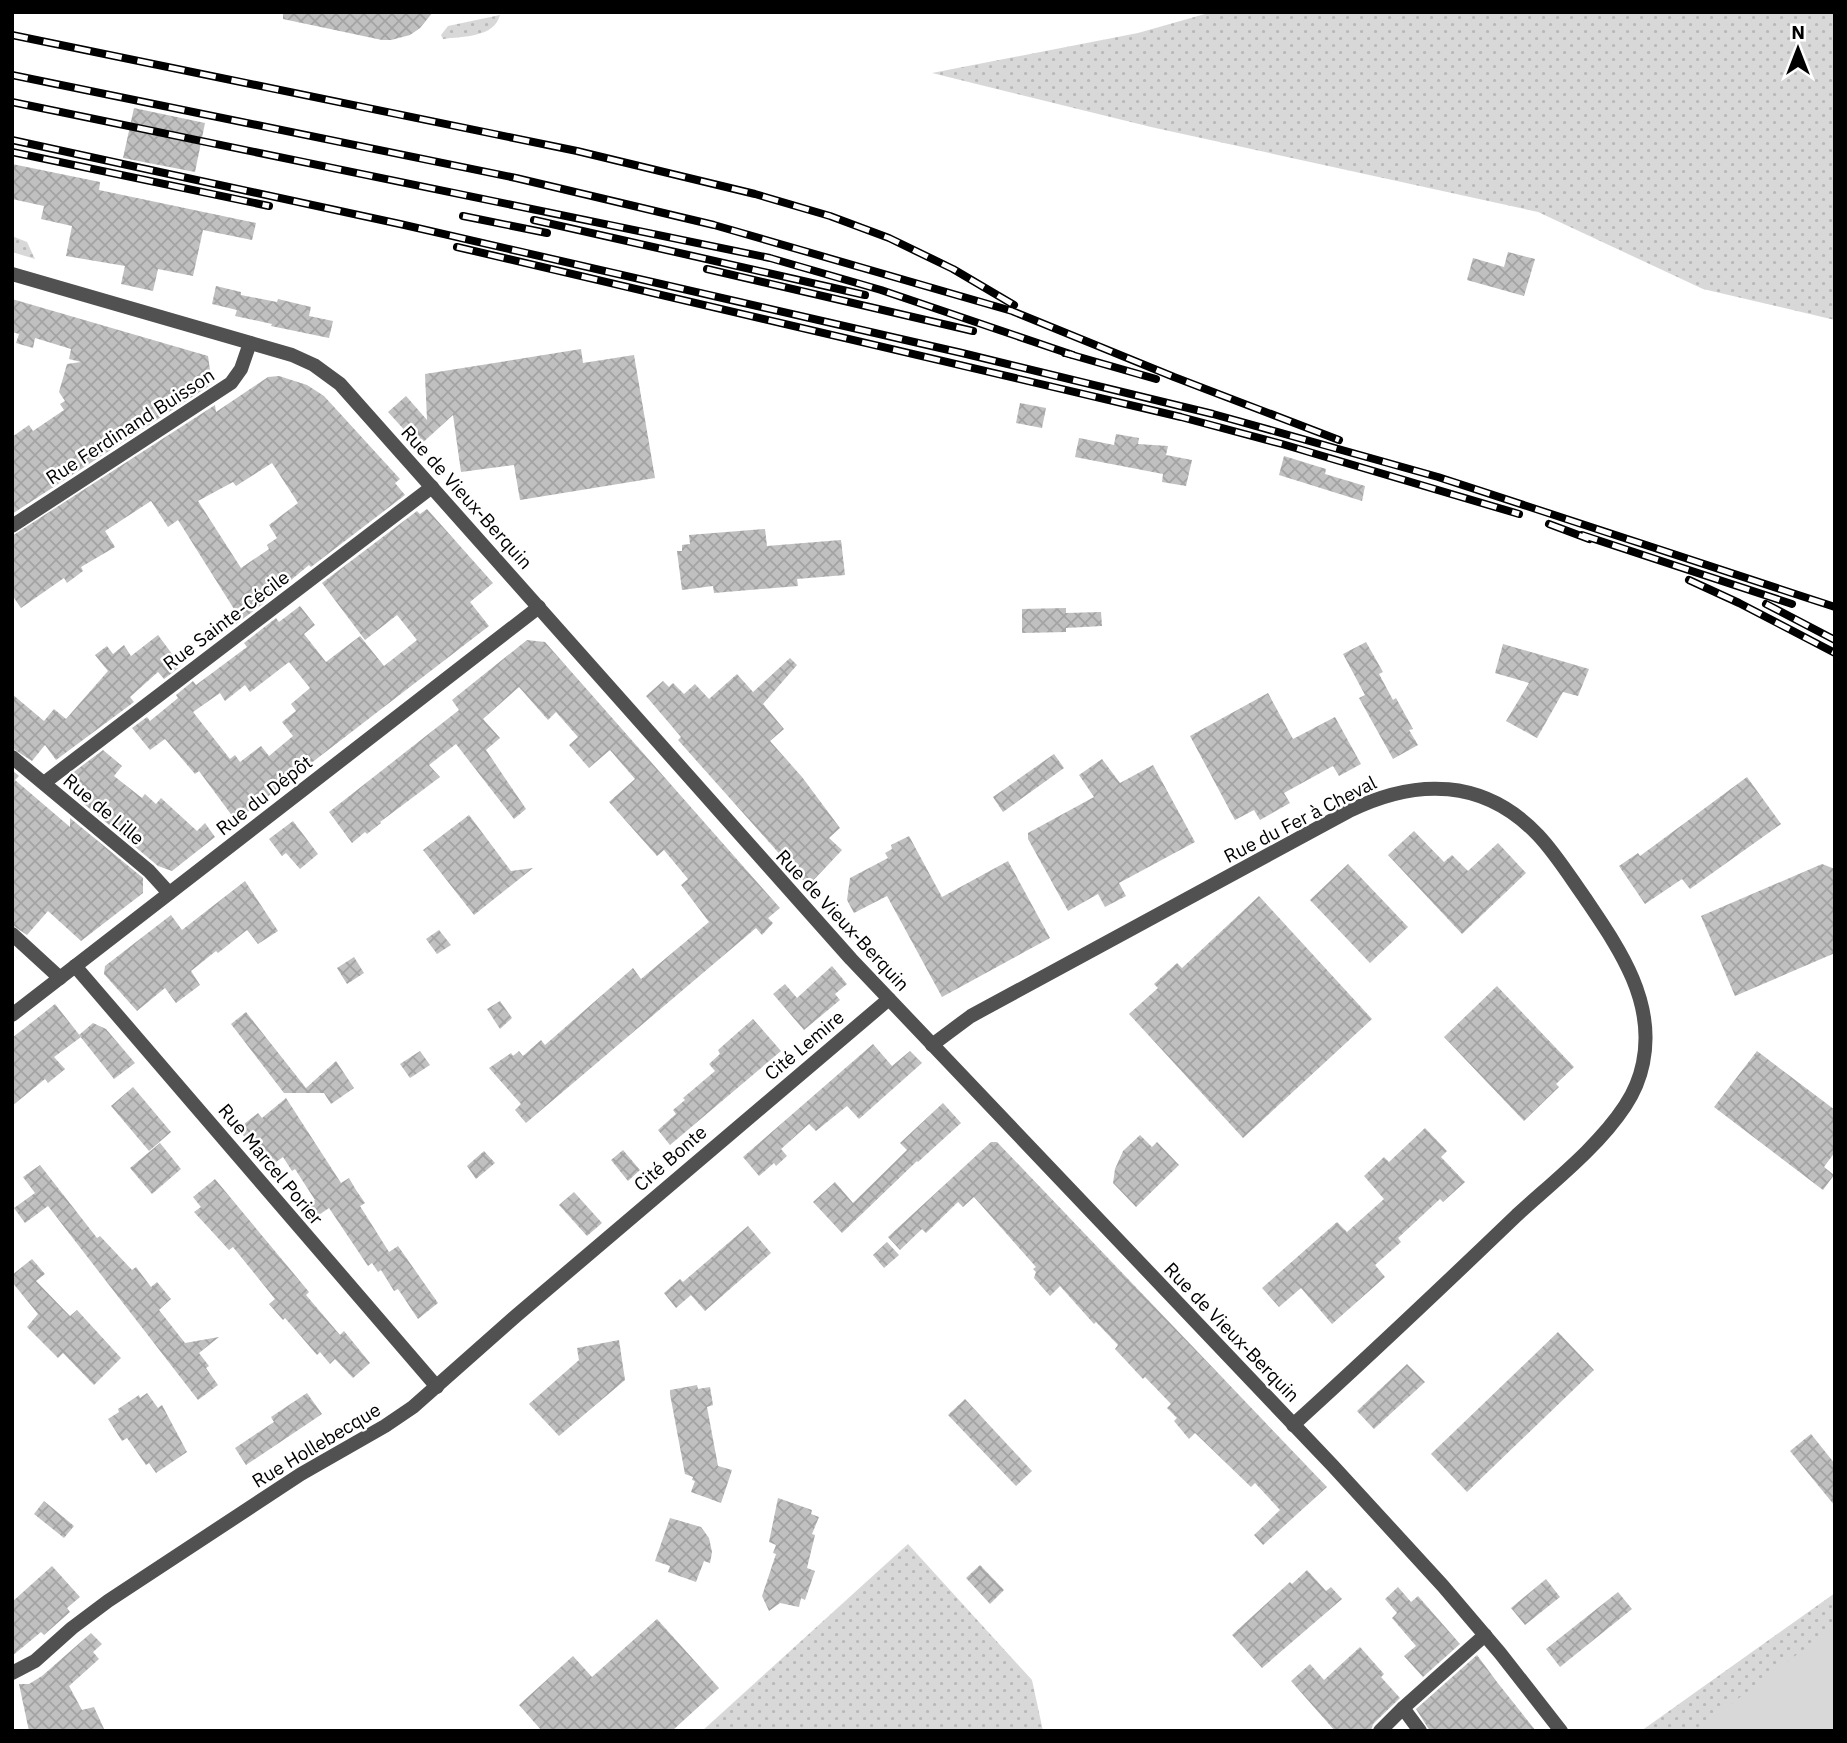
<svg xmlns="http://www.w3.org/2000/svg" width="1847" height="1743" viewBox="0 0 1847 1743" font-family="'IBM Plex Sans',sans-serif">
  <style>
    .grass { fill: url(#grass-dots) }
    .garden { fill: #d8d8d8 }
    .building { fill: url(#building-cross-hatch); fill-rule: evenodd }
    .lines { fill: none; stroke-linecap: round; stroke-linejoin: round }
    .minor { stroke: #515151; stroke-width: 14 }
    .tertiary { stroke: #515151; stroke-width: 14 }
    .rail-casing { stroke: #000; stroke-width: 8 }
    .rail { stroke: #fff; stroke-width: 5; stroke-dasharray: 16; stroke-linecap: butt }
    .labels { text-anchor: middle; stroke-width: 5; stroke-linejoin: round; paint-order: stroke }
    .street-label { font-size: 19px; fill: #000; stroke: #fff }
  </style>
  <defs>
    <pattern id="grass-dots" width="8" height="8" patternUnits="userSpaceOnUse" patternTransform="scale(1.75)"><rect width="8" height="8" fill="#d8d8d8"/><path d="M2 2h.1M6 6h.1" fill="none" stroke="#b8b8b8" stroke-width="1.8" stroke-linecap="round"/></pattern>
    <pattern id="building-cross-hatch" width="8" height="8" patternUnits="userSpaceOnUse" patternTransform="scale(1.75)"><rect width="8" height="8" fill="#c0c0c0"/><path d="M0 0l8 8M0 8l8-8" fill="none" stroke="#a3a3a3"/></pattern>
  </defs>
  <rect width="100%" height="100%" fill="#fff"/>
  <g class="grass">
    <polygon points="1212,12 1835,12 1835,320 1703,289 1538,212 1151,127 932,73 1138,33"/>
    <path d="M500,15C494,38 463,36 443,39L441,35L448,26Z"/>
    <polygon points="12,236 27,242 35,259 12,252"/>
    <polygon points="908,1544 1032,1680 1043,1731 702,1731"/>
    <polygon points="1835,1593 1835,1731 1641,1731"/>
  </g>
  <polygon class="garden" points="1835,1626 1835,1731 1695,1731"/>
  <g class="building">
    <polygon points="283,12 433,12 420,28 410,35 391,40 382,40 283,19"/>
    <polygon points="134,108 205,123 195,172 123,158"/>
    <polygon points="12,164 100,182 99,190 256,223 252,240 203,230 193,276 158,269 153,291 121,284 125,266 66,256 72,226 41,219 44,206 12,199"/>
    <polygon points="1508,252 1535,259 1524,296 1467,280 1473,258 1504,267"/>
    <polygon points="216,286 241,292 241,295 277,302 278,299 311,307 309,316 333,321 329,338 271,326 272,324 235,316 237,310 212,304"/>
    <polygon points="12,299 208,356 212,384 12,514 12,437 29,425 33,431 64,410 60,404 65,401 59,392 67,364 81,362 69,359 71,349 35,338 33,348 16,343 19,334 12,332"/>
    <polygon points="581,349 583,363 634,355 655,478 520,500 514,465 461,472 453,415 419,446 388,412 406,396 427,420 425,374"/>
    <path d="M279,376L307,385L324,396L400,479L395,483L405,495L311,567L309,565L291,580L289,577L261,599L264,603L232,627L224,617L234,609L178,520L168,527L151,501L105,531L115,547L81,567L83,571L67,583L64,578L21,608L12,595V536L215,405L216,412L268,377ZM272,463L298,503L269,525L277,538L267,545L269,549L241,568L198,501L233,482L236,486Z"/>
    <polygon points="1020,403 1046,408 1042,428 1016,423"/>
    <polygon points="1116,434 1139,438 1138,444 1168,446 1166,455 1192,460 1186,486 1162,482 1163,474 1075,457 1079,438 1114,445"/>
    <polygon points="1284,456 1326,469 1325,474 1365,486 1362,501 1279,475"/>
    <path d="M427,509L493,583L470,602L489,626L236,821L199,771L195,774L165,739L150,750L132,728L147,717L150,721L178,698L176,695L193,681L196,685L247,647L244,643L276,618L279,622L300,606L315,625L304,634L326,662L360,636L384,666L417,640L397,615L365,640L322,583L417,511L420,514ZM289,662L310,688L291,704L296,711L282,722L293,736L269,756L261,746L240,762L235,755L230,759L193,712L220,693L225,701L245,685L250,692Z"/>
    <polygon points="765,529 767,546 841,540 845,575 797,579 798,586 714,593 713,586 682,590 677,551 682,551 682,545 690,544 689,535"/>
    <polygon points="1066,608 1066,613 1101,612 1102,626 1066,628 1066,632 1022,633 1022,609"/>
    <polygon points="158,635 181,666 164,679 158,672 130,697 134,702 56,760 45,745 32,761 12,748 12,694 44,721 54,709 66,719 108,671 95,655 107,646 113,654 124,645 131,656"/>
    <polygon points="527,640 545,642 780,908 768,918 773,923 762,935 756,928 526,1123 515,1110 521,1104 489,1068 511,1053 513,1056 519,1051 523,1056 541,1040 545,1045 633,968 641,979 709,922 681,885 688,879 664,850 657,856 609,802 635,779 610,750 589,768 569,745 578,737 556,712 548,720 519,687 483,719 500,738 486,750 526,809 514,819 456,744 429,765 440,777 380,822 381,823 367,834 365,832 352,843 329,812 459,710 452,700"/>
    <polygon points="1366,642 1383,672 1379,674 1393,700 1396,698 1413,729 1409,730 1418,745 1393,759 1359,698 1365,695 1343,654"/>
    <polygon points="1503,644 1589,669 1578,696 1563,692 1537,738 1506,721 1529,683 1495,673"/>
    <polygon points="790,658 797,665 763,704 784,729 770,741 802,777 840,828 829,838 842,850 808,886 678,740 681,737 646,696 663,681 669,687 673,683 684,694 695,684 709,699 737,674 753,692"/>
    <polygon points="1268,693 1293,739 1335,717 1361,764 1339,776 1333,766 1284,793 1290,803 1260,820 1254,810 1235,820 1190,736"/>
    <polygon points="103,750 122,766 114,776 142,798 145,794 156,804 161,798 197,831 205,823 215,837 172,871 158,866 71,793 71,774"/>
    <polygon points="1054,754 1064,768 1003,812 993,797"/>
    <polygon points="1102,759 1120,783 1153,765 1195,842 1119,883 1126,896 1105,907 1098,894 1068,911 1028,839 1028,833 1094,797 1079,775"/>
    <polygon points="12,770 19,776 15,780 70,827 70,818 143,878 143,893 81,941 48,911 27,935 12,925"/>
    <polygon points="1747,777 1781,824 1690,889 1682,879 1645,904 1619,866 1638,853 1640,856"/>
    <polygon points="469,815 511,871 533,868 474,915 423,850"/>
    <polygon points="293,821 318,854 300,869 286,853 282,856 269,839"/>
    <polygon points="1414,831 1444,862 1452,855 1468,871 1498,843 1526,873 1462,934 1388,855"/>
    <polygon points="909,836 942,897 1008,861 1050,938 942,997 887,896 854,913 847,900 850,878 888,858 885,853 892,849 891,845"/>
    <polygon points="1348,864 1408,927 1370,963 1310,900"/>
    <polygon points="1822,864 1835,869 1835,953 1735,996 1701,916"/>
    <polygon points="245,881 278,931 258,944 247,930 218,953 216,951 191,971 200,985 176,1003 165,988 137,1011 104,974 105,966 171,915 182,930"/>
    <polygon points="1259,896 1372,1019 1243,1138 1129,1014 1158,988 1154,984 1165,974 1177,963 1182,968"/>
    <polygon points="439,930 451,945 437,954 426,939"/>
    <polygon points="354,957 364,973 347,984 337,968"/>
    <polygon points="832,966 847,984 835,994 840,1000 804,1030 773,994 785,984 797,998"/>
    <polygon points="1497,986 1574,1067 1556,1084 1559,1087 1524,1121 1444,1037"/>
    <polygon points="500,1001 512,1018 500,1029 487,1009"/>
    <polygon points="55,1004 81,1037 54,1057 65,1069 48,1083 45,1079 12,1106 12,1038"/>
    <polygon points="246,1012 306,1088 336,1061 354,1088 331,1104 324,1093 284,1093 231,1024"/>
    <polygon points="753,1019 781,1051 670,1145 658,1130 676,1114 673,1110 685,1100 683,1098 715,1071 709,1064 720,1054 718,1050"/>
    <polygon points="93,1023 106,1029 135,1063 114,1079 79,1035"/>
    <polygon points="873,1044 892,1066 910,1051 922,1063 859,1119 847,1106 816,1131 809,1124 781,1149 787,1156 776,1166 774,1163 759,1176 743,1157"/>
    <polygon points="420,1051 430,1065 410,1078 400,1064"/>
    <polygon points="1757,1051 1835,1110 1835,1152 1824,1167 1834,1175 1823,1190 1714,1107"/>
    <polygon points="133,1087 171,1132 149,1151 111,1106"/>
    <polygon points="286,1098 341,1183 349,1178 356,1190 348,1195 356,1190 365,1203 360,1206 389,1252 398,1246 438,1303 418,1319 398,1289 394,1291 381,1270 378,1272 372,1263 368,1266 329,1208 313,1219 305,1207 315,1200 295,1169 292,1171 283,1157 269,1167 238,1129 258,1113 262,1118"/>
    <polygon points="943,1103 961,1123 918,1162 917,1161 842,1233 813,1202 835,1182 853,1203 907,1150 900,1143"/>
    <polygon points="1425,1128 1447,1151 1441,1157 1465,1182 1443,1202 1440,1199 1398,1238 1401,1242 1375,1265 1385,1277 1332,1324 1301,1288 1279,1307 1262,1288 1337,1222 1347,1232 1384,1199 1364,1176 1384,1157 1389,1162"/>
    <polygon points="1140,1135 1152,1147 1157,1142 1179,1165 1136,1207 1113,1183 1115,1169 1123,1151"/>
    <polygon points="991,1142 997,1142 1327,1487 1263,1545 1254,1535 1280,1510 1255,1483 1251,1487 1195,1433 1189,1439 1174,1421 1177,1418 1167,1408 1171,1404 1145,1377 1143,1379 1115,1349 1118,1345 1096,1322 1094,1324 1060,1286 1050,1296 1034,1278 1036,1272 1033,1269 1036,1267 974,1197 963,1207 958,1202 926,1233 922,1229 900,1250 888,1237"/>
    <polygon points="160,1143 181,1169 152,1194 130,1168"/>
    <polygon points="623,1150 640,1170 628,1181 611,1160"/>
    <polygon points="484,1151 495,1163 476,1179 467,1166"/>
    <polygon points="40,1165 97,1238 100,1236 132,1270 136,1267 151,1287 157,1282 171,1299 159,1310 185,1343 219,1337 199,1353 209,1366 206,1368 218,1385 198,1400 48,1206 25,1223 14,1208 35,1193 23,1177"/>
    <polygon points="215,1179 309,1292 306,1295 340,1335 344,1331 370,1363 353,1378 335,1359 330,1364 320,1352 317,1355 285,1318 283,1320 269,1304 275,1299 233,1247 229,1250 194,1212 201,1207 193,1197"/>
    <polygon points="574,1192 602,1223 587,1236 559,1205"/>
    <polygon points="748,1226 771,1253 705,1311 691,1295 676,1308 664,1293 680,1279 683,1282"/>
    <polygon points="887,1242 899,1255 884,1268 873,1255"/>
    <polygon points="32,1259 45,1274 36,1281 70,1316 77,1310 121,1358 94,1385 63,1353 58,1358 27,1327 38,1314 12,1282 12,1275"/>
    <polygon points="1558,1332 1594,1370 1467,1492 1431,1454"/>
    <polygon points="619,1340 625,1380 559,1436 529,1404 579,1360 577,1348"/>
    <polygon points="1407,1364 1425,1382 1374,1429 1357,1411"/>
    <polygon points="697,1385 698,1389 710,1387 713,1405 707,1407 718,1466 732,1470 721,1503 691,1492 695,1481 692,1480 693,1477 685,1474 670,1394 670,1390"/>
    <polygon points="147,1393 158,1408 162,1405 187,1452 156,1473 149,1463 146,1465 127,1438 122,1441 108,1419 119,1412 118,1409 139,1395 140,1398"/>
    <polygon points="307,1393 322,1414 246,1465 235,1448 274,1422 271,1417"/>
    <polygon points="965,1399 1032,1471 1016,1486 948,1415"/>
    <polygon points="1811,1434 1835,1464 1835,1506 1790,1451"/>
    <polygon points="778,1498 812,1510 811,1514 819,1517 812,1534 815,1535 807,1568 815,1571 805,1600 801,1598 799,1607 780,1603 769,1611 762,1596 776,1554 773,1553 776,1545 769,1542"/>
    <polygon points="44,1501 74,1526 64,1538 34,1514"/>
    <polygon points="670,1518 701,1527 709,1538 712,1552 710,1563 704,1561 696,1582 668,1572 670,1566 655,1561"/>
    <polygon points="980,1565 1004,1590 990,1604 966,1578"/>
    <polygon points="52,1566 80,1597 67,1608 70,1612 44,1635 41,1632 12,1656 12,1602"/>
    <polygon points="1307,1570 1326,1591 1331,1587 1342,1599 1262,1668 1232,1635 1290,1582 1292,1584"/>
    <polygon points="1546,1579 1560,1597 1525,1625 1511,1608"/>
    <polygon points="1398,1587 1411,1602 1418,1596 1460,1644 1423,1677 1404,1656 1416,1646 1392,1618 1397,1613 1385,1599"/>
    <polygon points="1618,1592 1632,1609 1560,1667 1546,1649"/>
    <polygon points="657,1619 719,1688 672,1731 542,1731 519,1705 573,1656 592,1677"/>
    <polygon points="91,1633 102,1644 93,1652 99,1659 69,1686 82,1710 94,1707 105,1731 29,1731 19,1684 29,1684 42,1676"/>
    <polygon points="1360,1647 1384,1674 1381,1677 1400,1698 1373,1724 1371,1731 1335,1731 1291,1681 1310,1664 1324,1680"/>
    <polygon points="1477,1655 1497,1682 1536,1731 1430,1731 1416,1709"/>
  </g>
  <g class="lines">
    <g class="minor">
      <polyline points="12,526 231,383 241,369 250,343"/>
      <polyline points="12,757 149,871 169,893"/>
      <polyline points="44,783 432,487"/>
      <polyline points="12,934 60,978"/>
      <polyline points="75,966 437,1387"/>
      <polyline points="12,1015 539,607"/>
      <path d="M932,1045L971,1016L1349,811C1416,778 1484,778 1538,835C1556,854 1570,877 1585,898C1618,947 1656,1000 1643,1063C1640,1078 1633,1094 1625,1106C1598,1147 1553,1182 1517,1215C1443,1286 1369,1356 1293,1425"/>
      <polyline points="12,1673 35,1661 72,1628 108,1601 301,1474 385,1426 413,1407 517,1315 889,999"/>
      <polyline points="1403,1708 1485,1635"/>
      <polyline points="1380,1731 1403,1708 1420,1731"/>
    </g>
    <polyline class="tertiary" points="12,274 292,355 314,365 340,384 851,959 1333,1466 1443,1586 1500,1653 1561,1731"/>
    <defs>
      <g id="rail">
        <polyline points="12,35 577,151 755,194 830,216 889,238 953,269 1014,305"/>
        <polyline points="12,75 516,178 714,225 1012,311 1174,377 1339,440"/>
        <polyline points="12,102 770,258 881,290 1073,355"/>
        <polyline points="12,140 400,224 962,353 1213,414 1438,477 1835,607"/>
        <polyline points="12,152 269,206"/>
        <polyline points="463,216 547,233"/>
        <polyline points="534,220 865,295"/>
        <polyline points="457,247 1181,417 1282,444 1519,514"/>
        <polyline points="707,269 973,331"/>
        <polyline points="1065,353 1156,379"/>
        <polyline points="1549,524 1589,539"/>
        <polyline points="1582,535 1792,604"/>
        <polyline points="1689,580 1739,603 1835,653"/>
        <polyline points="1766,604 1835,640"/>
      </g>
    </defs>
    <use href="#rail" class="rail-casing"/>
    <use href="#rail" class="rail"/>
  </g>
  <g class="labels">
    <g class="street-label">
      <text transform="translate(130 426) rotate(-33)" y="7">Rue Ferdinand Buisson</text>
      <text transform="translate(467 497) rotate(48)" y="7">Rue de Vieux-Berquin</text>
      <text transform="translate(226 620) rotate(-37)" y="7">Rue Sainte-Cécile</text>
      <text transform="translate(264 795) rotate(-38)" y="7">Rue du Dépôt</text>
      <text transform="translate(104 809) rotate(40)" y="7">Rue de Lille</text>
      <text transform="translate(1300 819) rotate(-27)" y="7">Rue du Fer à Cheval</text>
      <text transform="translate(843 920) rotate(47)" y="7">Rue de Vieux-Berquin</text>
      <text transform="translate(804 1045) rotate(-40)" y="7">Cité Lemire</text>
      <text transform="translate(670 1158) rotate(-41)" y="7">Cité Bonte</text>
      <text transform="translate(271 1164) rotate(50)" y="7">Rue Marcel Porier</text>
      <text transform="translate(1232 1332) rotate(46)" y="7">Rue de Vieux-Berquin</text>
      <text transform="translate(316 1445) rotate(-31)" y="7">Rue Hollebecque</text>
    </g>
  </g>
  <rect width="1847" height="1743" fill="none" stroke="#000000" stroke-width="28"/>
  <g transform="translate(1798 49)" stroke="#ffffff" stroke-width="5" paint-order="stroke">
  <path d="M0-5L12 26L0 18L-12 26Z" fill="#000000"/>
  <text y="-10" font-size="19" font-weight="bold" text-anchor="middle" fill="#000000">N</text>
  </g>
</svg>
